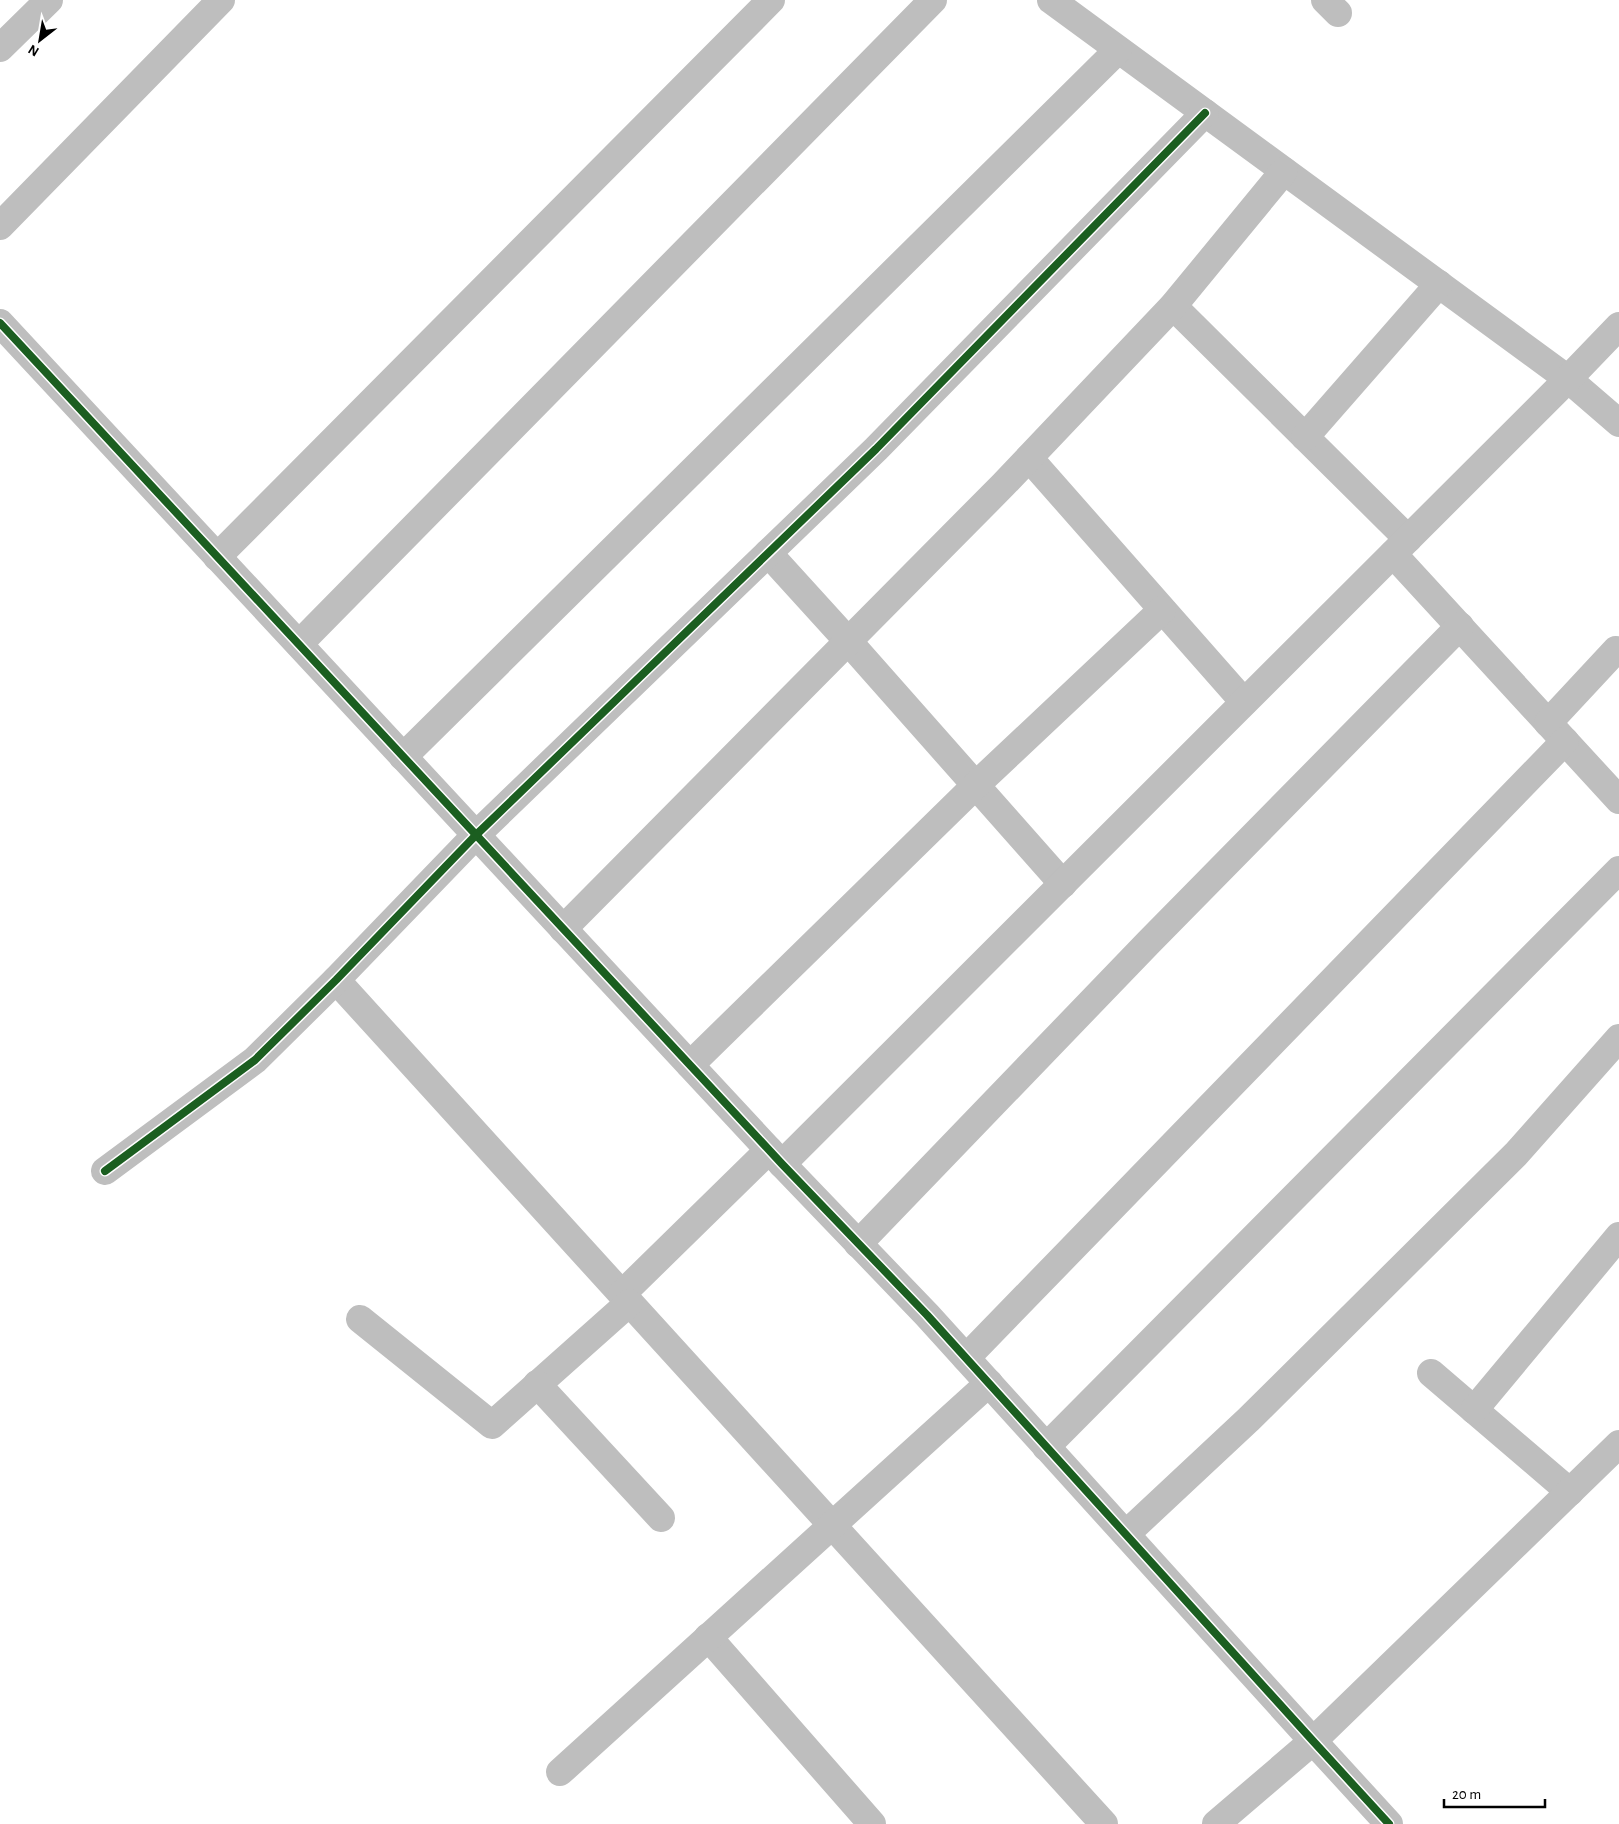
<svg xmlns="http://www.w3.org/2000/svg" width="1619" height="1824" viewBox="0 0 1619 1824" font-family="'Alegreya Sans',sans-serif">
  <style>
    .lines { fill: none; stroke-linecap: round; stroke-linejoin: round }
    .minor { stroke: #bebebe; stroke-width: 28 }
    .cycleway-casing { stroke: #fff; stroke-width: 11 }
    .cycleway { stroke: #1b5e20; stroke-width: 8 }
  </style>
  <rect width="100%" height="100%" fill="#fff"/>
  <g class="lines">
    <g class="minor">
      <polyline points="1051,0 1568,379 1619,423"/>
      <polyline points="1325,0 1338,13"/>
      <polyline points="0,48 49,0"/>
      <polyline points="0,226 221,0"/>
      <polyline points="1173,306 1408,539"/>
      <polyline points="0,323 782,1164 927,1315 1313,1741 1389,1824"/>
      <polyline points="1305,437 1439,284"/>
      <polyline points="1029,458 1244,702"/>
      <polyline points="768,553 848,641 1063,884"/>
      <polyline points="1393,554 1619,800"/>
      <polyline points="217,557 771,0"/>
      <polyline points="299,644 933,0"/>
      <polyline points="1548,723 1616,650"/>
      <polyline points="403,757 1118,50"/>
      <polyline points="563,929 1003,485 1173,306 1284,171"/>
      <polyline points="336,980 1104,1824"/>
      <polyline points="690,1065 976,785 1162,610"/>
      <polyline points="782,1164 1568,379 1619,326"/>
      <polyline points="105,1171 255,1060 336,980 476,835 876,449 1205,113"/>
      <polyline points="858,1244 1148,943 1460,626"/>
      <polyline points="622,1294 769,1150"/>
      <polyline points="360,1319 492,1425 629,1303"/>
      <polyline points="966,1358 1565,741"/>
      <polyline points="1431,1373 1570,1492"/>
      <polyline points="537,1384 661,1518"/>
      <polyline points="1474,1410 1619,1236"/>
      <polyline points="1046,1447 1619,870"/>
      <polyline points="1126,1534 1249,1419 1516,1154 1619,1038"/>
      <polyline points="708,1637 872,1824"/>
      <polyline points="560,1772 989,1383"/>
      <polyline points="1216,1824 1313,1741 1619,1444"/>
    </g>
    <defs>
      <g id="cycleway">
        <polyline points="0,323 782,1164 927,1315 1313,1741 1389,1824"/>
        <polyline points="105,1171 255,1060 336,980 476,835 876,449 1205,113"/>
      </g>
    </defs>
    <use href="#cycleway" class="cycleway-casing"/>
    <use href="#cycleway" class="cycleway"/>
  </g>
  <g transform="translate(40 40) rotate(211)" stroke="#ffffff" stroke-width="4" paint-order="stroke">
  <path d="M0-4L9 19L0 12L-9 19Z" fill="#000000"/>
  <text y="-8" font-size="14" font-weight="bold" text-anchor="middle" fill="#000000">N</text>
  </g>
  <path d="M1444 1799v8h101v-8" fill="none" stroke="#000000" stroke-width="2.5"/>
  <text x="1452" y="1799" font-size="15" fill="#000000" stroke="#ffffff" stroke-width="4" paint-order="stroke">20 m</text>
</svg>
